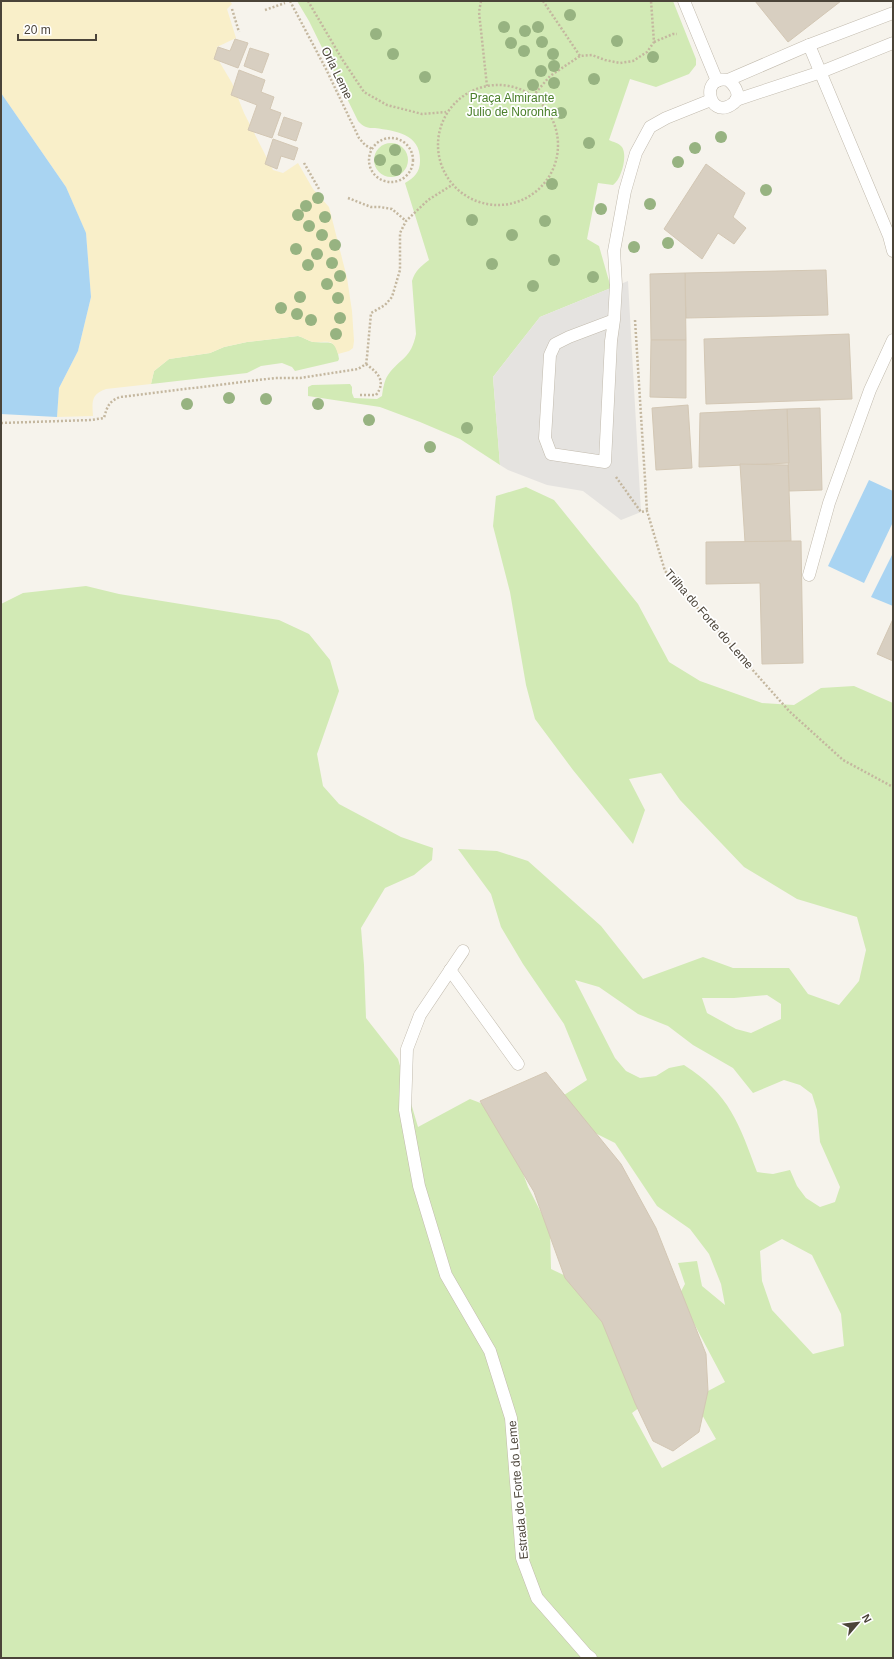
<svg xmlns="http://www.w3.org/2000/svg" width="894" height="1659" viewBox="0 0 894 1659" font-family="Helvetica,sans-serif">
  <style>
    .green { fill: #d2eab5; fill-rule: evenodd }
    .sand { fill: #f9efc9 }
    .parking { fill: #e5e3e0 }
    .water { fill: #a9d4f2 }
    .building { fill: #d8cfc1; stroke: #d3c7b4 }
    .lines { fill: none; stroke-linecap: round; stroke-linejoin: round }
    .lane-casing { stroke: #c2bbae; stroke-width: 13 }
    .path { stroke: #c4b79f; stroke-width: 2.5; stroke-dasharray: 2 2; stroke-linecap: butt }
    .lane { stroke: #fff; stroke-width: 12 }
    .tree { fill: #97b381 }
    .labels { text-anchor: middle; stroke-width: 3.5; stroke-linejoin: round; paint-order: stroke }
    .street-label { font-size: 12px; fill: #4b4439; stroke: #fff }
    .park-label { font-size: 12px; fill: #4a7f2a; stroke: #fff }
  </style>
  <rect width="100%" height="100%" fill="#f6f3ec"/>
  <g class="green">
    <path d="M297,1H673L696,59V65L689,74L656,87L630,79L609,140C613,142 619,143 622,147C628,156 621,180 613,185L598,183L587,239L599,246L611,288L540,317L493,377L500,465L460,439L420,422L380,407L308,396V387L312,385L350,384L352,387V393L354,398L377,399L382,396C383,389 384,381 388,375C401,357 411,359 416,334L412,281C415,271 421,266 429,260L405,183C414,178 420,172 420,161C421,134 396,131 375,128C372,128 368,128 366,127C363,126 360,123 358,121L309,21Z"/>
    <circle cx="391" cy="160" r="17"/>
    <path d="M298,336C303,337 308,341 313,342C330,344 336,337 339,359L338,361L295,371L292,367L282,363L261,366L247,373L151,384L154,371L169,359L210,353L224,347L247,342Z"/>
    <path d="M526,487L554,500L638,604L669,662L700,681L762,703L794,705L821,688L854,686L893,703V1658H1V604L23,593L86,586L119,594L279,620L309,634L330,660L339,691L317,754L323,786L339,804L401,837L433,848L432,860L414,875L385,888L361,928L364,965L366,1018L398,1059L418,1127L470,1099L491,1107L507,1129L528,1187L550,1230L551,1269L570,1278L597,1307L648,1401L632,1413L662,1468L716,1439L693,1399L725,1382L679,1295L685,1284L678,1263L697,1261L702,1286L725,1305L721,1284L709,1254L690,1229L657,1206L615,1143L585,1128L558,1099L587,1080L564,1024L523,964L501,927L491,894L458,849L497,851L528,861L601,926L643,979L703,957L733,968H789L808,994L839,1005L859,981L866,950L857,917L797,899L744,867L680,800L661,773L629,779L645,810L633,844L573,770L535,719L526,685L510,592L493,526L496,496ZM575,980L599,987L638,1014L668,1026L693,1045L733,1068L753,1093L784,1080L800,1085L812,1094L817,1110L820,1142L840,1187L835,1202L820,1207L806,1198L797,1186L790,1170L773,1174L757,1172C739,1124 730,1094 684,1065L669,1068L656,1076L640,1078L626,1071L615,1058ZM767,995L781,1004V1019L751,1033L736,1029L707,1013L702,998H734ZM782,1239L812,1255L841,1314L844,1346L813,1354L772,1310L762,1281L760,1251Z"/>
  </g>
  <path class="sand" d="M1,1H230L232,4L227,9L236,38L217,47L216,56L232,83L244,113L273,170L283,173L298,163L313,189L329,207L347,278L352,311L354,341L353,348L349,351L338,354C333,337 327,343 313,342C308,341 303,337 298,336L247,342L224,347L210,353L169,359L154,371L151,384L106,389C91,394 92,402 93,416L57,417L59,388L78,351L91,297L86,234L66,187L1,93Z"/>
  <polygon class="parking" points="628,281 641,512 621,520 583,491 547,485 508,470 500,465 493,377 540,317"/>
  <g class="water">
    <polygon points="1,93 66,187 86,233 91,297 78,351 59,388 57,417 1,414"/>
    <polygon points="869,480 893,491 893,522 864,583 828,566"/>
    <polygon points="893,553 893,606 871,597"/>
  </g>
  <g class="building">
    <polygon points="755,1 841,1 788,42"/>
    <polygon points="235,39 248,43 238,68 214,59 218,47 230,51"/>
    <polygon points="250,48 269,54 262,73 244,66"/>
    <polygon points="239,70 265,80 261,92 274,97 270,109 281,113 272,138 248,130 257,105 231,95"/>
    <polygon points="284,117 302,123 296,141 278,135"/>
    <polygon points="273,139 298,148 294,160 281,156 277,169 265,164"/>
    <polygon points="706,164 745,193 733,217 746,228 734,244 718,233 702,259 664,229"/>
    <polygon points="826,270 828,315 686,318 685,273"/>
    <polygon points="685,273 686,340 651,340 650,274"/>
    <polygon points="849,334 852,399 706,404 704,339"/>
    <polygon points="651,340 686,340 686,398 650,397"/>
    <polygon points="688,405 692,468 656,470 652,408"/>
    <polygon points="820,408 822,490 789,491 787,409"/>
    <polygon points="787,409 789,463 699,467 700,413"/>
    <polygon points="740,464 788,465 791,541 745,542"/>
    <polygon points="801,541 803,663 762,664 760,583 706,584 706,542"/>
    <polygon points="893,619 893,661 877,654"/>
    <polygon points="546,1072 621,1164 656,1228 706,1354 708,1391 699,1432 673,1451 653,1441 635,1403 602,1322 565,1278 534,1192 480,1101"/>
  </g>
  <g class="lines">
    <defs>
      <g id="lane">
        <polyline points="684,1 717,81"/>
        <polyline points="809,45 889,236 893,251"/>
        <path d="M728,80C736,86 743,98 731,105C708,119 700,74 728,80L809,45L893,13"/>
        <polyline points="736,100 821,72 893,43"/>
        <polyline points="614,320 569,337 555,344 550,355 545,438 551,454 605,462 611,341 614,320 616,285 614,251 625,191 636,153 650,127 666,118 711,100"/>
        <polyline points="809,575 829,503 870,390 893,340"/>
        <polyline points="463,951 420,1015 407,1049 405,1110 419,1186 446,1275 490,1351 511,1418 522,1558 537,1598 586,1654 591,1658"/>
        <polyline points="450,970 518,1064"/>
      </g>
    </defs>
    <use href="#lane" class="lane-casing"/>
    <g class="path">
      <polyline points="290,1 326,69 359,138 365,145 372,149"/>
      <polyline points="308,1 342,59 364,92 387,105 422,114 446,112"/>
      <polyline points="481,1 479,12 487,86"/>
      <polyline points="543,1 580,56"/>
      <polyline points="232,9 239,32"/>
      <polyline points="265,10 285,3"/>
      <polyline points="654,42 673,34 677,34"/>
      <circle cx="498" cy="145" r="60"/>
      <polyline points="533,96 550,76 580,56 592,55 605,60 620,63 633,61 647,52 654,42 651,1"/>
      <circle cx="391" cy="160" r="22"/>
      <polyline points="304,163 319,189"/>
      <polyline points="348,198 371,207 380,207 392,209 406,221"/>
      <polyline points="635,320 647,511"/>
      <path d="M360,395H376C387,381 377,372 366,364"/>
      <path d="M1,423L91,420L104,418C107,407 109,401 120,397L275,378H300L358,369L366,364L367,357L371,313L385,305L392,297L400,270V233L406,221L428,200L452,185"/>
      <polyline points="616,477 641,512 647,511 665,571 789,711 843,760 893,787"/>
    </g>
    <use href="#lane" class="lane"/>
  </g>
  <g class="tree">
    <circle cx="570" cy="15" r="6"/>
    <circle cx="504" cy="27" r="6"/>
    <circle cx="538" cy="27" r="6"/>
    <circle cx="525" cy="31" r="6"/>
    <circle cx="376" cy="34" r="6"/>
    <circle cx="617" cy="41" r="6"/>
    <circle cx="542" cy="42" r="6"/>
    <circle cx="511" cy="43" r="6"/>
    <circle cx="524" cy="51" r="6"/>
    <circle cx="393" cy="54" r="6"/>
    <circle cx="553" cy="54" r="6"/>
    <circle cx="653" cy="57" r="6"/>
    <circle cx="554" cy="66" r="6"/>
    <circle cx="541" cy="71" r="6"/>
    <circle cx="425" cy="77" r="6"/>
    <circle cx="594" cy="79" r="6"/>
    <circle cx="554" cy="83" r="6"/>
    <circle cx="533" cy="85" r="6"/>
    <circle cx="561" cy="113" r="6"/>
    <circle cx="721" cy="137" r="6"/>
    <circle cx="589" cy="143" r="6"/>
    <circle cx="695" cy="148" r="6"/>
    <circle cx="395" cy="150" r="6"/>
    <circle cx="380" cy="160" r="6"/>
    <circle cx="678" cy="162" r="6"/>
    <circle cx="396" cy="170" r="6"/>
    <circle cx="552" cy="184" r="6"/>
    <circle cx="766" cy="190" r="6"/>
    <circle cx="318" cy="198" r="6"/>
    <circle cx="650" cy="204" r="6"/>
    <circle cx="306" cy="206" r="6"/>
    <circle cx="601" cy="209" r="6"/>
    <circle cx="298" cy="215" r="6"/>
    <circle cx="325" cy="217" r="6"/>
    <circle cx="472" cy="220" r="6"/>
    <circle cx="545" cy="221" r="6"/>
    <circle cx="309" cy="226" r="6"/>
    <circle cx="322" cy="235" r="6"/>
    <circle cx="512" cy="235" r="6"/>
    <circle cx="668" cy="243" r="6"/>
    <circle cx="335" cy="245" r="6"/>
    <circle cx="634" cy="247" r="6"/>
    <circle cx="296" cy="249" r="6"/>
    <circle cx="317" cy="254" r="6"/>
    <circle cx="554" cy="260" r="6"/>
    <circle cx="332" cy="263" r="6"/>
    <circle cx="492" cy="264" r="6"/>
    <circle cx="308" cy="265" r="6"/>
    <circle cx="340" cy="276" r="6"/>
    <circle cx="593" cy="277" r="6"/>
    <circle cx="327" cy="284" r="6"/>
    <circle cx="533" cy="286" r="6"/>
    <circle cx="300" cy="297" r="6"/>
    <circle cx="338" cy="298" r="6"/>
    <circle cx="281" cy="308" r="6"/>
    <circle cx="297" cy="314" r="6"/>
    <circle cx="340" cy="318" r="6"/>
    <circle cx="311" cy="320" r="6"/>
    <circle cx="336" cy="334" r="6"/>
    <circle cx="229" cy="398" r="6"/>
    <circle cx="266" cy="399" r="6"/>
    <circle cx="187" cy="404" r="6"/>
    <circle cx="318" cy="404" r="6"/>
    <circle cx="369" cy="420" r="6"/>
    <circle cx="467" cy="428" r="6"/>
    <circle cx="430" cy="447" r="6"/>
  </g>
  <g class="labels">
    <g class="street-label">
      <text transform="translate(337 73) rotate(64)" y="4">Orla Leme</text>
      <text transform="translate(709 619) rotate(49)" y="4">Trilha do Forte do Leme</text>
      <text transform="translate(518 1490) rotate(-95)" y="4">Estrada do Forte do Leme</text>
    </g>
    <g class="park-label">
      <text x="512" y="102">Praça Almirante<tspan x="512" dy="14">Julio de Noronha</tspan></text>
    </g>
  </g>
  <rect width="894" height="1659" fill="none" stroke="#4b4439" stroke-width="4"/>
  <g transform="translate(858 1623) rotate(62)" stroke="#ffffff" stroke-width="3" paint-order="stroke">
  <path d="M0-3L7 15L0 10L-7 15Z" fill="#4b4439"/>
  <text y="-6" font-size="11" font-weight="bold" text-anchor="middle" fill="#4b4439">N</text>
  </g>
  <path d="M18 34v6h78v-6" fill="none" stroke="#4b4439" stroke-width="2"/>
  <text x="24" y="34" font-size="12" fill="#4b4439" stroke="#ffffff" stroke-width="3" paint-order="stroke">20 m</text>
</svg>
